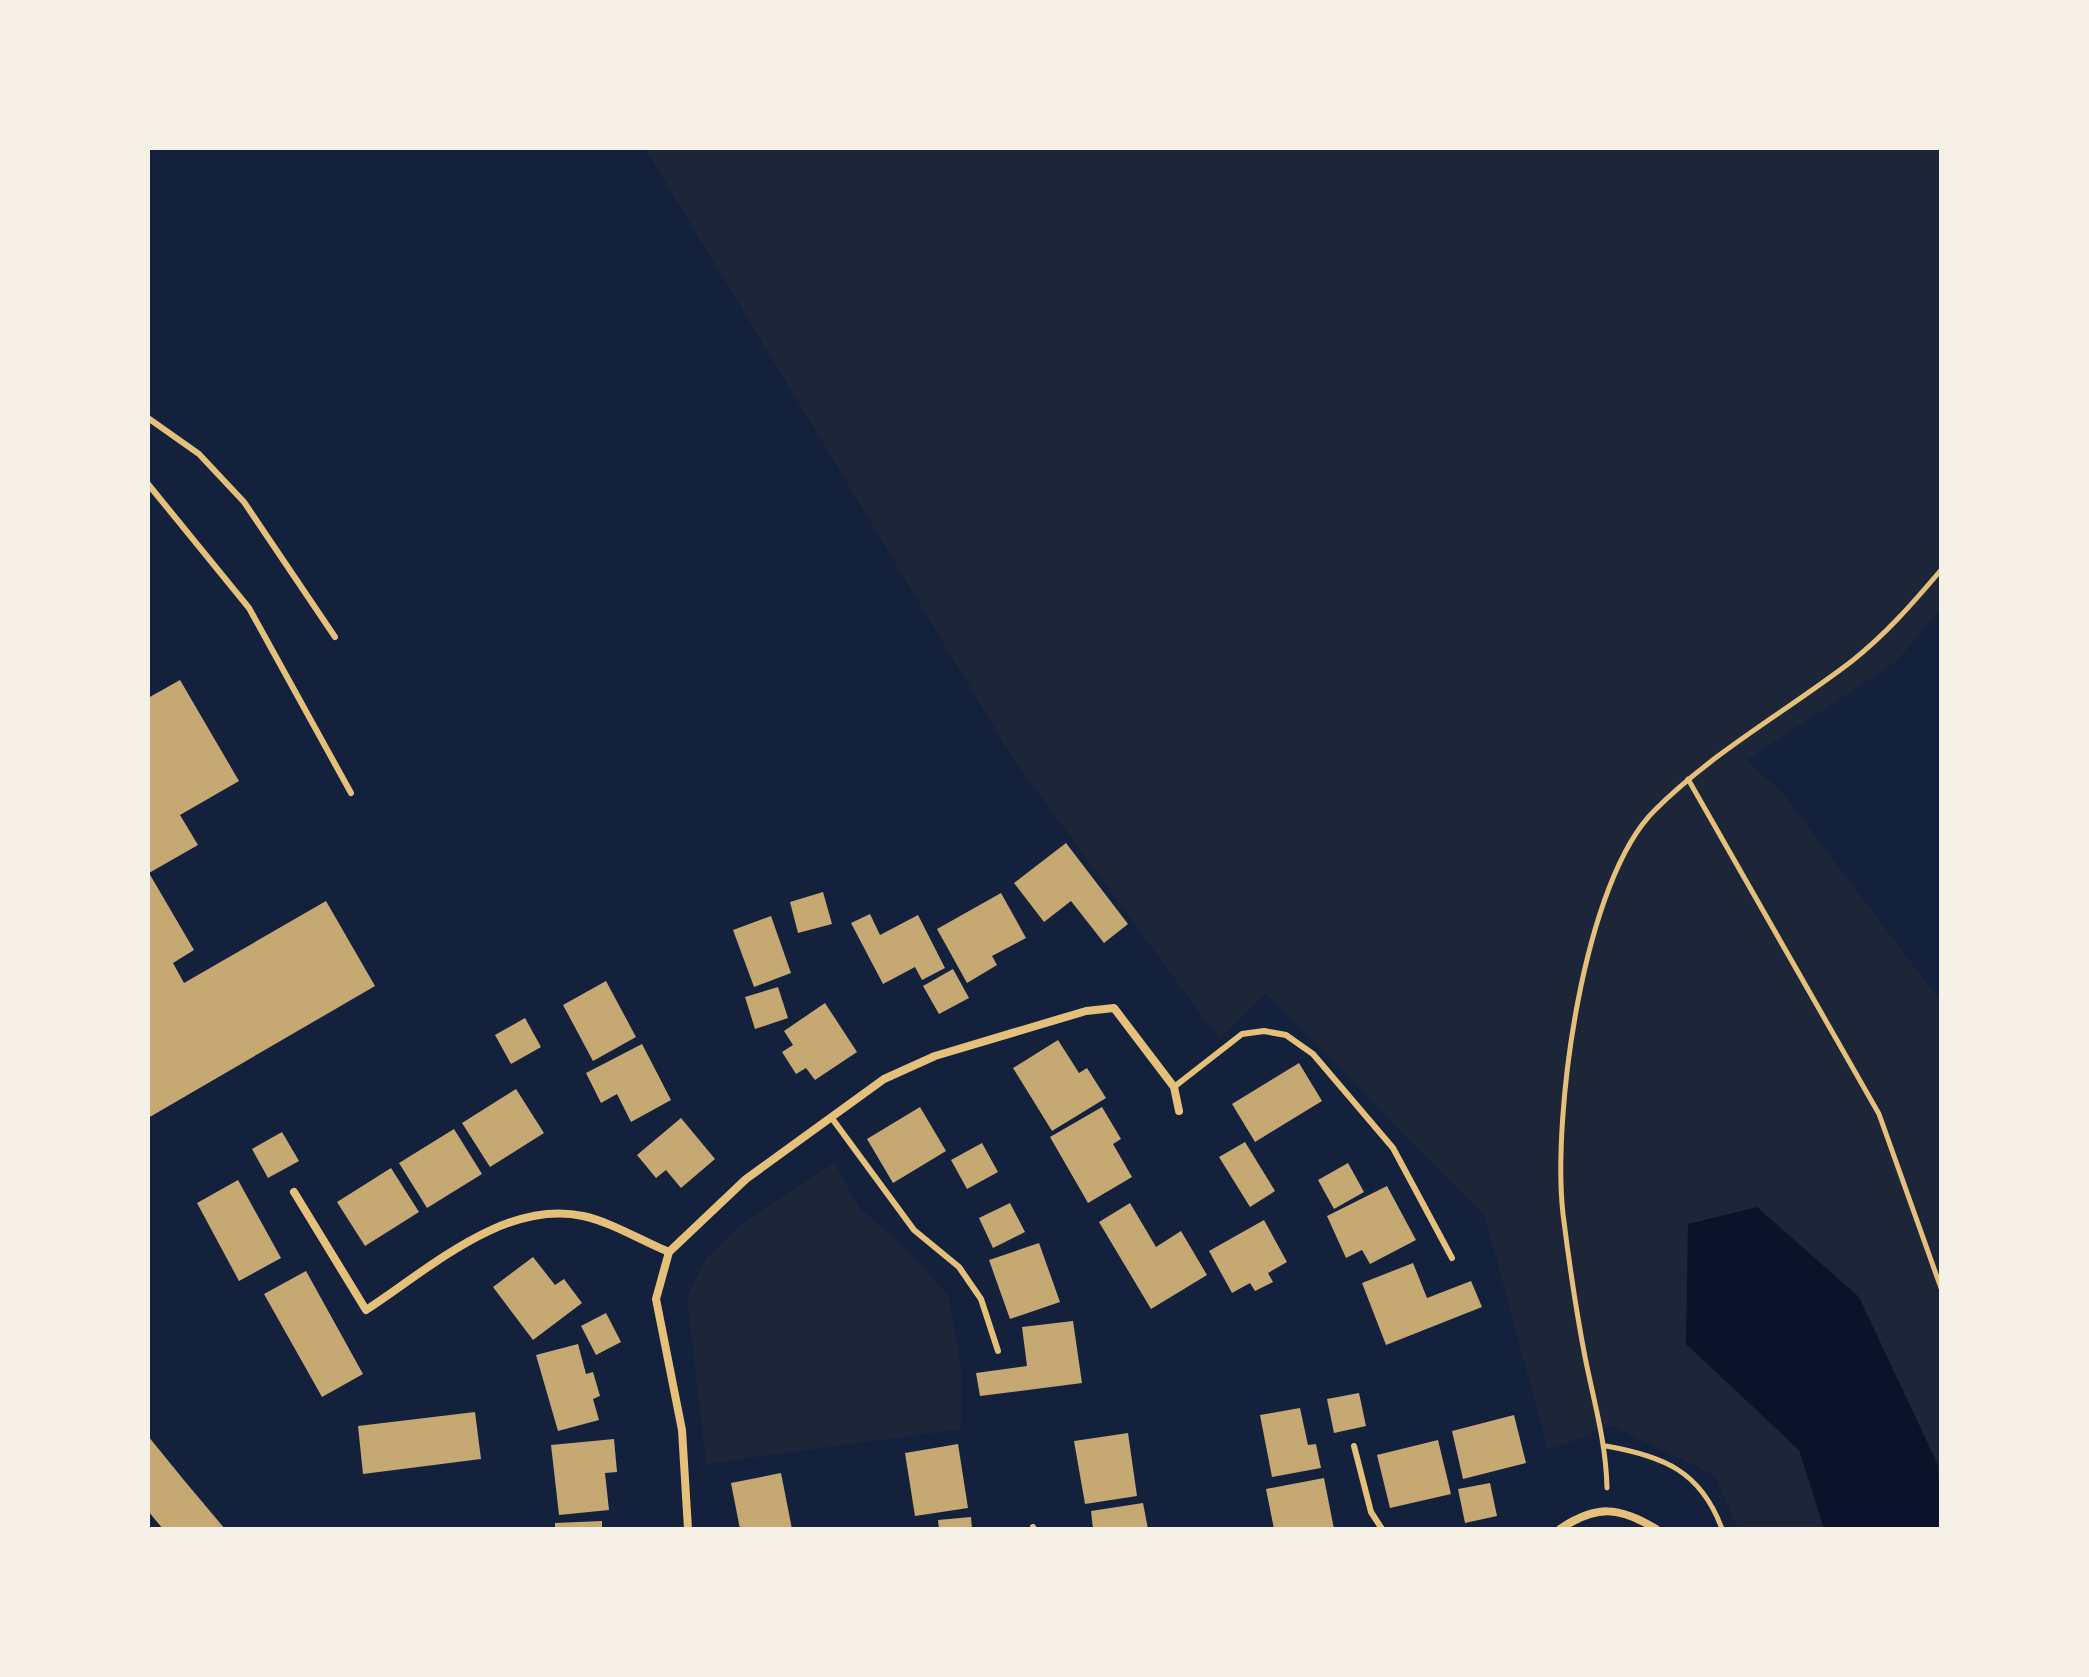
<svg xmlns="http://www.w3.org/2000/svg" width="2089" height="1677" viewBox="0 0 2089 1677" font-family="Rubik,sans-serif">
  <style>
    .green { fill: #1d2539 }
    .water { fill: #0b132b }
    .building { fill: #c6a872 }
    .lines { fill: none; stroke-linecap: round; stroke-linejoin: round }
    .path { stroke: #e5c07b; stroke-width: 5 }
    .service { stroke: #e5c07b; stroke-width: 6 }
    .minor { stroke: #e5c07b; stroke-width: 8 }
  </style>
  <rect width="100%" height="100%" fill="#14213d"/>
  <g class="green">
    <polygon points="645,148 1941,148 1941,607 1897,661 1746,761 1782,792 1941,1002 1941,1529 1738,1529 1714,1475 1612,1426 1548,1450 1485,1217 1266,993 1219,1039 1014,760"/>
    <polygon points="834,1162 859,1207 907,1250 948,1295 961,1365 961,1429 706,1464 687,1296 707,1257 743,1223"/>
  </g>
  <polygon class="water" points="1757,1207 1859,1297 1938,1465 1941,1529 1824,1529 1799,1450 1686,1344 1688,1224"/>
  <g class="building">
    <polygon points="180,680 239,781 180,815 198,845 149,873 194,950 173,963 184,983 326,901 375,986 148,1118 148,698"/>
    <polygon points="1066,843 1128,924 1104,943 1071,901 1044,922 1014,883"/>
    <polygon points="823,892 832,924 798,933 790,902"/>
    <polygon points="1001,893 1026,938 992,956 997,965 967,983 937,929"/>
    <polygon points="870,914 880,935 918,915 945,968 922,980 915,967 883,984 851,923"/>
    <polygon points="771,916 791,973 754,987 733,930"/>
    <polygon points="953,969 969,998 939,1014 923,986"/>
    <polygon points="606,981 636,1037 593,1061 563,1005"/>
    <polygon points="778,987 788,1018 755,1029 745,997"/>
    <polygon points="825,1003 857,1052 815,1080 806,1068 796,1074 782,1052 793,1045 784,1031"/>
    <polygon points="525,1018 541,1047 511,1064 495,1035"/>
    <polygon points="1058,1040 1079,1073 1087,1068 1106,1098 1052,1131 1013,1068"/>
    <polygon points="642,1044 671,1100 631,1122 617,1094 601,1103 586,1073"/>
    <polygon points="1299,1063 1322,1101 1255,1142 1232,1104"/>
    <polygon points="516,1089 544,1133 490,1167 462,1123"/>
    <polygon points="920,1107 946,1151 893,1183 867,1139"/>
    <polygon points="1102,1107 1121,1139 1113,1144 1132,1177 1088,1203 1050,1137"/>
    <polygon points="681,1118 715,1159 681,1188 666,1170 656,1178 637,1155"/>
    <polygon points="454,1129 482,1174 427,1208 399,1163"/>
    <polygon points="282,1132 299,1161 268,1178 252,1149"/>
    <polygon points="1245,1142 1275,1191 1250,1207 1219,1157"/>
    <polygon points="982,1143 998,1172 967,1189 951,1160"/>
    <polygon points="1348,1163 1364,1192 1334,1209 1318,1180"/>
    <polygon points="391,1168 419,1212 365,1246 337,1202"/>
    <polygon points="238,1180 281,1258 239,1281 197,1203"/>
    <polygon points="1387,1186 1416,1240 1370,1264 1362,1250 1346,1258 1327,1216"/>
    <polygon points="1010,1203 1025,1232 993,1248 979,1218"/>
    <polygon points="1130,1203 1156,1247 1181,1231 1207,1275 1151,1309 1099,1222"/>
    <polygon points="1264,1220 1287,1262 1268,1273 1273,1282 1255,1291 1250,1283 1232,1293 1209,1251"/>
    <polygon points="1039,1243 1060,1302 1010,1319 989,1260"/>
    <polygon points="533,1257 555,1285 564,1279 582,1303 533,1340 493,1287"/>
    <polygon points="1413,1263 1427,1298 1471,1281 1482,1307 1386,1345 1362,1283"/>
    <polygon points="306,1271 363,1374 322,1397 264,1294"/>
    <polygon points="606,1313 621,1342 596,1355 581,1326"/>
    <polygon points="1073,1321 1082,1383 980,1396 976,1373 1027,1366 1022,1327"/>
    <polygon points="578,1344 586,1374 593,1372 600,1396 593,1399 599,1420 558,1431 536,1355"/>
    <polygon points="1359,1393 1366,1426 1334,1433 1327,1399"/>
    <polygon points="1300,1408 1308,1445 1316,1444 1321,1468 1272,1477 1260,1415"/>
    <polygon points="475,1412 481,1459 363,1474 358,1426"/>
    <polygon points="1514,1415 1526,1463 1463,1479 1452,1431"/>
    <polygon points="1128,1433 1137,1496 1085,1504 1074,1441"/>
    <polygon points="148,1436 183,1479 225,1529 163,1529 148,1511"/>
    <polygon points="614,1439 617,1472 605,1473 609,1510 559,1515 551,1445"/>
    <polygon points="1438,1440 1451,1494 1390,1508 1377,1455"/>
    <polygon points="958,1444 968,1508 915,1516 905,1453"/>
    <polygon points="781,1473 792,1529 740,1529 731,1483"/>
    <polygon points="1324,1478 1334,1529 1274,1529 1266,1489"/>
    <polygon points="1490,1483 1497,1516 1465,1523 1458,1489"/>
    <polygon points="1143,1503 1148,1529 1093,1529 1091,1511"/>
    <polygon points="971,1517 972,1529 939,1529 938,1520"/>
    <polygon points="602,1521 602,1529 555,1529 555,1523"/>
  </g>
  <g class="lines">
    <g class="path">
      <polyline points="1688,779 1879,1114 1941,1288"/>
      <path d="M1606,1446C1663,1456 1701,1471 1722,1529"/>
      <path d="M1607,1488C1606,1442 1594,1402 1585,1357C1576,1310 1569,1262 1563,1214C1552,1116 1583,880 1655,810C1714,751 1787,711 1852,661C1886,634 1913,603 1941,570"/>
    </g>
    <g class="service">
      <polyline points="148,418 199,454 244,502 335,637"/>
      <polyline points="148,484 249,608 351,793"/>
      <polyline points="1174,1087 1242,1034 1264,1031 1286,1035 1313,1054 1393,1148 1452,1258"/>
      <polyline points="831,1117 914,1230 959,1267 981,1299 998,1351"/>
      <polyline points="1354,1446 1371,1512 1382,1529"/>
      <polyline points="1033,1527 1034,1529"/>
    </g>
    <g class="minor">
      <path d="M294,1192L366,1310C428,1270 504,1199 583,1216C611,1222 642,1241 669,1252"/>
      <polyline points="688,1529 682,1430 656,1299 669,1252 746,1179 884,1079 935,1056 1086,1011 1114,1008 1174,1087 1179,1111"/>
      <path d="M1560,1529C1596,1505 1619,1506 1656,1529"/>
    </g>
  </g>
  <rect width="2089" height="1677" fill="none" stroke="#f6f1e7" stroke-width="300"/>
</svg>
